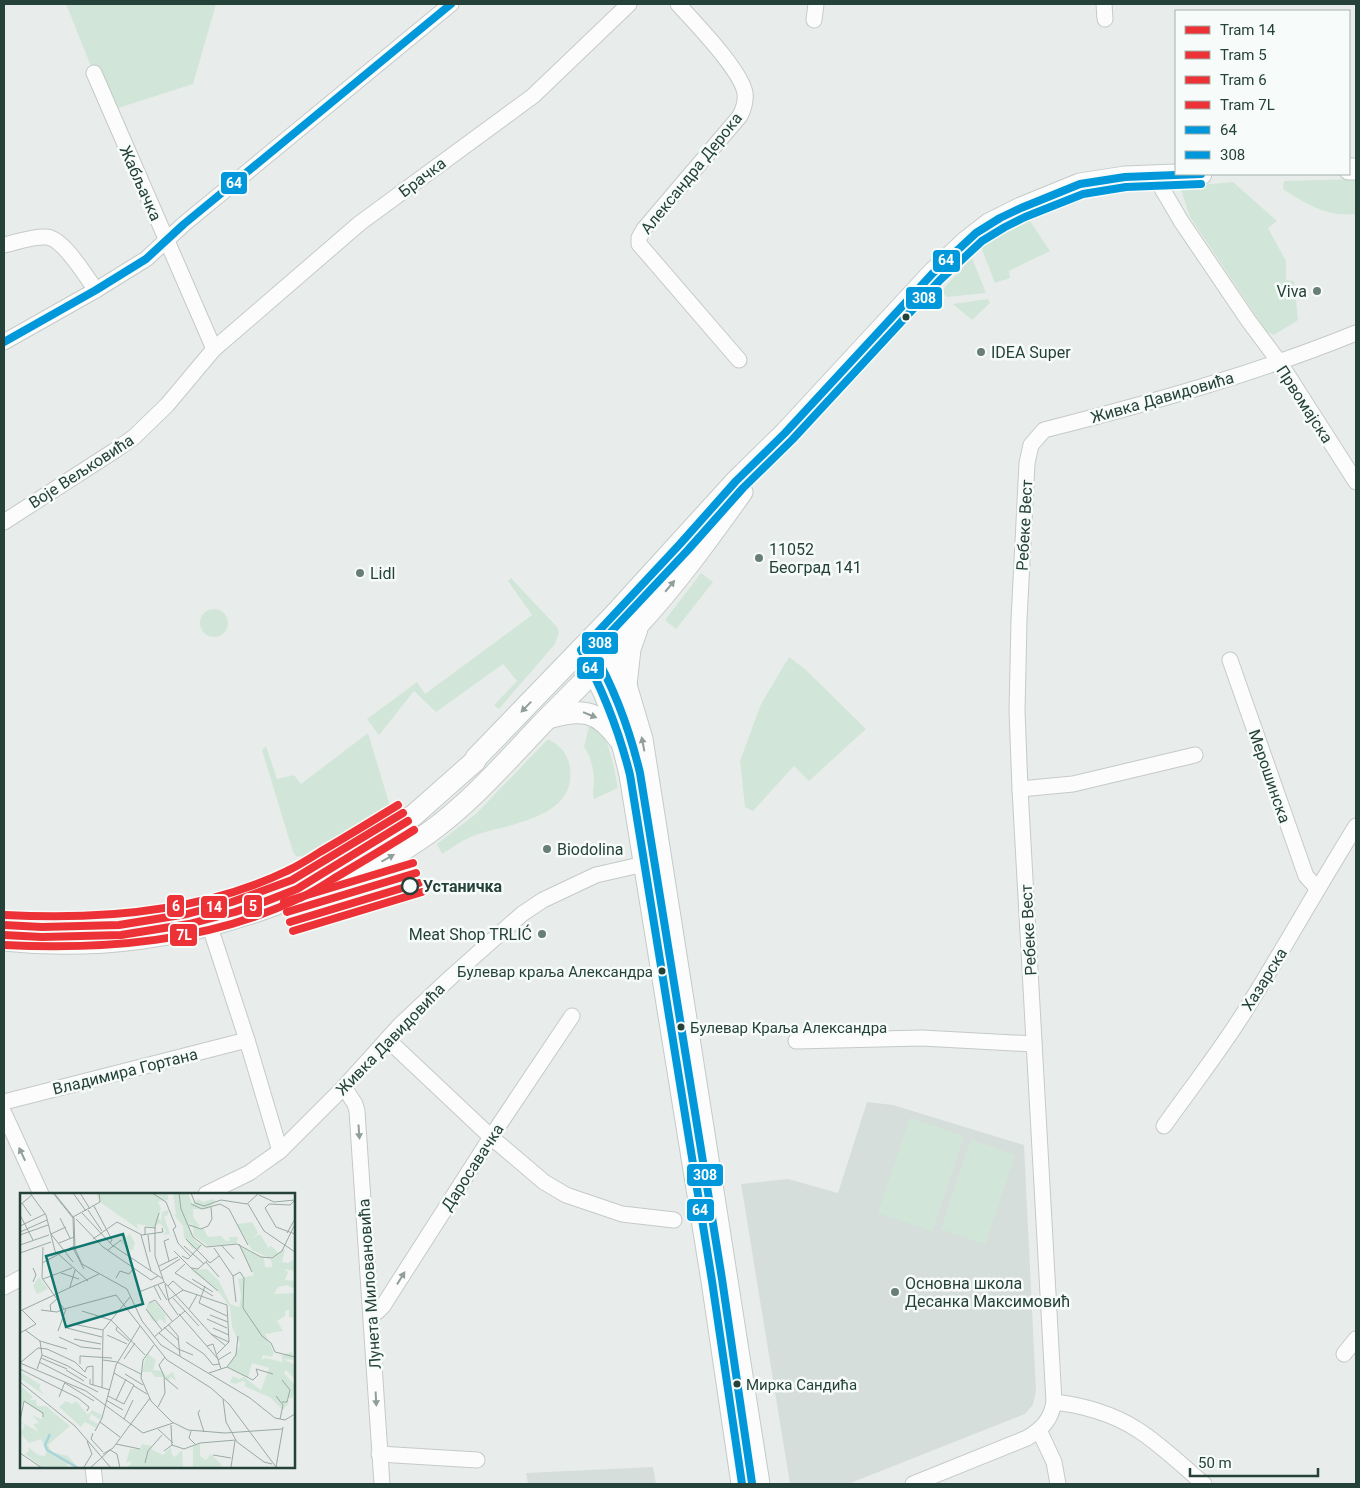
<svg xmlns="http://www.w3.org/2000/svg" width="1360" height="1488" viewBox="0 0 1360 1488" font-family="Roboto,sans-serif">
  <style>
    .built { fill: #d6dedb }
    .green { fill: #d1e6d8 }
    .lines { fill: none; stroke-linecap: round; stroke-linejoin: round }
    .street-casing { stroke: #c5cac8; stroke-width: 17 }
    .secondary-casing { stroke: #c3cbc8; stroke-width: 23 }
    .street { stroke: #fcfcfc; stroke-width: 15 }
    .secondary { stroke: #fcfcfc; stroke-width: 21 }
    .bus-1-casing { stroke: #f7fbf9; stroke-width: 11 }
    .bus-2-casing { stroke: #f7fbf9; stroke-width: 11 }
    .bus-1 { stroke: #0098da; stroke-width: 8 }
    .bus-2 { stroke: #0098da; stroke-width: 8 }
    .tram-1-casing { stroke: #f7fbf9; stroke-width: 11 }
    .tram-2-casing { stroke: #f7fbf9; stroke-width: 11 }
    .tram-3-casing { stroke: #f7fbf9; stroke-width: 11 }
    .tram-4-casing { stroke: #f7fbf9; stroke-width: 11 }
    .tram-1 { stroke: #ed3237; stroke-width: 8 }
    .tram-2 { stroke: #ed3237; stroke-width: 8 }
    .tram-3 { stroke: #ed3237; stroke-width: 8 }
    .tram-4 { stroke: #ed3237; stroke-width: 8 }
    .oneway { fill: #909f9b }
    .poi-dot { fill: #697e78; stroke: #f7fbf9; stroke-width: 2 }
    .bus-dot { fill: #24423a; stroke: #f7fbf9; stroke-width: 2 }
    .stop-dot { fill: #f7fbf9; stroke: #24423a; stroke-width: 2.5 }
    .labels { text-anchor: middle; stroke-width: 5; stroke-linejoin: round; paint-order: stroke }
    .bus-label { font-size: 15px; fill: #24423a; stroke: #f7fbf9; text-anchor: start }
    .street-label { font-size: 16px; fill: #24423a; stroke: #f7fbf9 }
    .poi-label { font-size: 16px; fill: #24423a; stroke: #f7fbf9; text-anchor: start }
    .stop-label { font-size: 16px; font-weight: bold; fill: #24423a; stroke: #f7fbf9; text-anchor: start }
    .inset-river { fill: none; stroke: #a9d4db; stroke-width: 2.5 }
    .inset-road { fill: none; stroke: #9aa9a4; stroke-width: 1 }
    .view { fill: #0f766e; fill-opacity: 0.15; stroke: #0f766e; stroke-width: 2.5 }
    .inset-edge { fill: none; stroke: #24423a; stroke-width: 2.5 }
    .line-badge { stroke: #f7fbf9; stroke-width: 2 }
    .badge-label { font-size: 14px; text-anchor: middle; font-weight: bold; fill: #fff }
  </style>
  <rect width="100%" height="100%" fill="#e8edeb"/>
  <g class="built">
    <polygon points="867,1102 893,1105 1024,1145 1036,1391 1033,1405 1025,1414 848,1484 790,1484 741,1184 788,1179 838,1193"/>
    <polygon points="653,1467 656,1484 528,1484 526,1473"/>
  </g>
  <g class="green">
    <polygon points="66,4 216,4 193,84 109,111"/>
    <path d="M1356,179V214C1326,217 1309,205 1284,190L1283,186L1284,181Z"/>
    <polygon points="1233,182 1277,221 1268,228 1286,261 1286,280 1294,281 1298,320 1274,335 1266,331 1190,217 1180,187"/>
    <polygon points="1030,221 1050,251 1009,271 1010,278 995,283 981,247 1005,231"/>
    <polygon points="972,258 986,293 947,297 941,291"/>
    <polygon points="988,299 990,303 972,320 953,304"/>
    <polygon points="701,573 713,582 676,629 665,620"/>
    <polygon points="511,578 557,627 559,632 555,644 499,709 494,705 517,681 503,664 436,712 414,691 379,735 367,719 417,682 425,694 532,615 508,581"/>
    <circle cx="214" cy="623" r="14"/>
    <polygon points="789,657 805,669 866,729 809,781 794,766 753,811 745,807 740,761 761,704"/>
    <path d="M589,726C610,728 614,771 618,788L594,799C592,793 594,788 594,782C594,770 591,756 584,747Z"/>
    <polygon points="368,733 390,806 304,857 296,856 293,852 262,750 266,746 277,779 294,775 301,784"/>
    <path d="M548,739C560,745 568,754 570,768C577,819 506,824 473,836C462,840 452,848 442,854L437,844L477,813Z"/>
    <polygon points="910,1118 964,1136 932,1231 878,1213"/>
    <polygon points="971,1140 1015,1155 985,1244 941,1229"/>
  </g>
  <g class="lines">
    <defs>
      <g id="street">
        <path d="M678,4C695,23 741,70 745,93C746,101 744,108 740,116L644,229L639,238V244L739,360"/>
        <polyline points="1104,4 1105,19"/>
        <polyline points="814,20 816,4"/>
        <polyline points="94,73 214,349"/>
        <polyline points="1156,175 1161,187 1181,221 1248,320 1280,363 1356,482"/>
        <path d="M4,245C17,242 33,236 46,237C63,237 86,277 96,290"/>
        <polyline points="4,342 96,290 146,259 184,224 451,4"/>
        <polyline points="4,522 114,451 134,437 167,405 214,349 360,223 533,96 629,4"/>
        <polyline points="1230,660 1306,876 1317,888"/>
        <polyline points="1020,789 1073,784 1195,755"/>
        <polyline points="209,924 247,1040 280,1151"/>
        <polyline points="387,1039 491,1137 544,1182 566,1195 622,1214 674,1220"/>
        <polyline points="796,1041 922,1038 1034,1044"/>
        <polyline points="344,1087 355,1104 357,1111 382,1484"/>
        <polyline points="4,1102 247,1040"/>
        <polyline points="4,1113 41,1194"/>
        <path d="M1164,1126C1191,1088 1220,1051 1245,1011C1283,950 1318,887 1356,826"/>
        <polyline points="206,1194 249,1173 280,1151 344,1087 400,1025 451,977 522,914 543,900 596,875 653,862"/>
        <polyline points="4,1287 21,1278"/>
        <polyline points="371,1313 377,1312 383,1306 491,1137 572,1016"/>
        <polyline points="1344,1354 1356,1339"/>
        <path d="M1054,1402C1082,1405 1114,1414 1138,1430C1160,1444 1184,1467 1204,1484"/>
        <polyline points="1039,1430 1054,1462 1058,1484"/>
        <polyline points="379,1454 477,1460"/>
        <polyline points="93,1467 95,1484"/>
        <path d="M913,1484L1027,1438C1042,1429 1051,1420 1054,1402L1020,789L1017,711L1019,620L1027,463L1031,445L1044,430C1150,403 1255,374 1356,333"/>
      </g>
      <g id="secondary">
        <polyline points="1349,169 1356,169"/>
        <polyline points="594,650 613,669 626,685 642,739 759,1484"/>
        <path d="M587,659C608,695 621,734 630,775L712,1281L742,1484"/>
        <polyline points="626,685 630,649 637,629"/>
        <path d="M548,718C581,708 598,710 619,739"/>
        <polyline points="327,882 340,868 414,815 475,761 476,758 614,615 736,481 785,433 933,273 967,241 989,224 1021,208 1080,184 1125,177 1201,174"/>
        <path d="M4,940C94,950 189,937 274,905C291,898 307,889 324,883C334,879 345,879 355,875C380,866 405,849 427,834C469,804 503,765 539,727C572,693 606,660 638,625C676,584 709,538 742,492"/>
      </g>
    </defs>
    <use href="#street" class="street-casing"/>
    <use href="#secondary" class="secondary-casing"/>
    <use href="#street" class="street"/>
    <use href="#secondary" class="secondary"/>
    <defs>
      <g id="bus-1">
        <polyline points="4,342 96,290 146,259 184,224 451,4"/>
        <path d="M742,1484L712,1281L630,775C619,731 603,690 581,650L680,544L736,481L785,433L933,273L976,233L1000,218L1021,208L1080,184L1125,177L1201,174"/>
      </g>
      <path id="bus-2" d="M752,1483L722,1279L640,773C630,731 615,690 593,651L687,551L743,488L792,440L940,280L982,241L1005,227L1025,217L1083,194L1126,187L1201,184"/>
    </defs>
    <use href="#bus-1" class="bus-1-casing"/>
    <use href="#bus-2" class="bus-2-casing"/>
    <use href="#bus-1" class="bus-1"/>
    <use href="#bus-2" class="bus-2"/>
    <defs>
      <g id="tram-1">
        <polyline points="287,912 416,873"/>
        <polyline points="4,925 42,927 119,925 187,914 232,902 292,880 403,813"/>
      </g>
      <g id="tram-2">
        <polyline points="290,922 419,883"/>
        <polyline points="4,935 42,937 121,935 189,924 235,912 264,902 297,889 408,821"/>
      </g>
      <g id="tram-3">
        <polyline points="284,902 413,863"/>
        <path d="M5,915C99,920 200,913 287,871C298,866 309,859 320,852C346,837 372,821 398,805"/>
      </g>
      <g id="tram-4">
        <polyline points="293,931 422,892"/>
        <path d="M4,945C104,950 209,942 300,898C311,893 322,886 333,879C360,863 387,847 414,830"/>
      </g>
    </defs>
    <use href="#tram-1" class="tram-1-casing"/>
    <use href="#tram-2" class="tram-2-casing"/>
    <use href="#tram-3" class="tram-3-casing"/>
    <use href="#tram-4" class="tram-4-casing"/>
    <use href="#tram-1" class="tram-1"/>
    <use href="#tram-2" class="tram-2"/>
    <use href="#tram-3" class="tram-3"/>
    <use href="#tram-4" class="tram-4"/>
  </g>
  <defs><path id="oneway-solid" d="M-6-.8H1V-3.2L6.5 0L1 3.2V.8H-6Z" transform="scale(1.25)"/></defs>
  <g class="oneway">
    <use href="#oneway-solid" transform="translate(670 586) rotate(-50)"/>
    <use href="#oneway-solid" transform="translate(526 707) rotate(134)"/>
    <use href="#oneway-solid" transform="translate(590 715) rotate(22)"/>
    <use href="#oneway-solid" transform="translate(643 744) rotate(-101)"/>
    <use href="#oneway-solid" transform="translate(388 858) rotate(-29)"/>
    <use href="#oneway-solid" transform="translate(359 1132) rotate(86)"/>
    <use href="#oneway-solid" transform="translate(22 1154) rotate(-115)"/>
    <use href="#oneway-solid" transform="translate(401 1278) rotate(-58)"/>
    <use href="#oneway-solid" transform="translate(376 1399) rotate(87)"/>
  </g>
  <g class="poi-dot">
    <circle cx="1317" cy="291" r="5"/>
    <circle cx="981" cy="352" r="5"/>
    <circle cx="759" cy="558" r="5"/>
    <circle cx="360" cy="573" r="5"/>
    <circle cx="547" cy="849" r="5"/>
    <circle cx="542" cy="934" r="5"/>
    <circle cx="895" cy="1292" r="5"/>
  </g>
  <g class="bus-dot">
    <circle cx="906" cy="317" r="4.5"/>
    <circle cx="662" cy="971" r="4.5"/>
    <circle cx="681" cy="1027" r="4.5"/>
    <circle cx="737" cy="1384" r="4.5"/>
  </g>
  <circle class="stop-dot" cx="410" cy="886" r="8"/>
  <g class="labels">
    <g class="bus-label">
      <text x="653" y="977" text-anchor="end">Булевар краља Александра</text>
      <text x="690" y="1033">Булевар Краља Александра</text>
      <text x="746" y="1390">Мирка Сандића</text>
    </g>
    <g class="street-label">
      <text transform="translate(691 173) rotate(-51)" y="6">Александра Дерока</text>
      <text transform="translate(422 177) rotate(-37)" y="6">Брачка</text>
      <text transform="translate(141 183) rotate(66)" y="6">Жабљачка</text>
      <text transform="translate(1162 397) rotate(-16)" y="6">Живка Давидовића</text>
      <text transform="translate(1305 404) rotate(57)" y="6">Првомајска</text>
      <text transform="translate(81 471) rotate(-33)" y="6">Воје Вељковића</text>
      <text transform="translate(1024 525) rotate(-87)" y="6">Ребеке Вест</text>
      <text transform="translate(1270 776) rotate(71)" y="6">Мерошинска</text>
      <text transform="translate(1028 930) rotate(-93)" y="6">Ребеке Вест</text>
      <text transform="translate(1264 979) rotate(-58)" y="6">Хазарска</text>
      <text transform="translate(390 1039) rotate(-46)" y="6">Живка Давидовића</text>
      <text transform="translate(125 1071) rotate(-14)" y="6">Владимира Гортана</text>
      <text transform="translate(472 1167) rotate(-57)" y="6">Даросавачка</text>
      <text transform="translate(369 1284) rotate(-94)" y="6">Лунета Миловановића</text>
    </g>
    <g class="poi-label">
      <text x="1307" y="297" text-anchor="end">Viva</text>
      <text x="991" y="358">IDEA Super</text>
      <text x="769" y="555">11052<tspan x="769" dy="18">Београд 141</tspan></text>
      <text x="370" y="579">Lidl</text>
      <text x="557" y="855">Biodolina</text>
      <text x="532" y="940" text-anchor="end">Meat Shop TRLIĆ</text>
      <text x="905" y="1289">Основна школа<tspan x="905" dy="18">Десанка Максимовић</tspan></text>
    </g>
    <g class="stop-label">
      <text x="423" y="892">Устаничка</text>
    </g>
  </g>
  <g transform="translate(20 1193)">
    <rect width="275" height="275" fill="#e8edeb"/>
    <path d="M76,0L148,1V7L138,8L141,16L138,25L141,28L142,19L149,17L147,23H144L150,41L143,42L146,38L140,30L134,34L117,31L118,36L80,9ZM153,0H168L172,11L178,6L183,9L193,6L196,8L188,16H173V24L180,33L177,35L184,36L188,44L201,43L206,48H209V44H218L217,50L188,53L174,43L173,33L168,29L173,45L181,53L178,58L171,54L164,44L163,33L153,21L156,22ZM232,29L238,40L231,46L240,41L248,54L245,56L251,53L259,60L250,65L232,57L217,31ZM110,41L115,50L112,58L99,48ZM220,54L244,65L245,74H252L251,66L265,56L262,69L268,70L275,66V78L264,76L268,79L265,87L275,88V96L267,92L258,94L254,101L275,100V125L269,124V117H266L265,123L257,128L263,138L245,141L254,160L252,164L243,162L241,167L246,165L262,169V162L272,159L273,167L263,166L275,172V186L266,177L264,180L275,192V199L272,205H267L269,210L263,217L251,205L224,193L226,190L223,188L215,191L210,189L213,183L219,186L224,184L241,197L249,175L232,170L228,185L208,174L220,152L212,134L210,114L198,98L171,77L187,76L199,88L210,111L219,114L221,103L218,86L234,82ZM19,84L28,96L17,101L13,93ZM135,109L145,121L146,131L140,126L136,130L131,126L126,115L128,110ZM127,160L136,167L133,177L142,178L146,183L153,179L156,188L151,184L148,188L144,184H135L131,179H122ZM2,180L21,192L19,195L24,202L0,185ZM0,192L13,204L10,207H16L17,213H26L50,233L28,252L32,259L48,263L58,275L47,271V275H23L5,261L9,258L8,254L18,262L25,263L27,258L21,246L9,250L0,240L5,233L1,229L19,239L13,231L19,230L12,222L21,226L24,222L5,209L0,213ZM46,208L52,211L56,208L68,222L72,217L82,222L81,227L71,221L69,226L78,231L76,235L65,229L61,234L39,214ZM180,250V263L186,267L191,261L201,271L200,275H173V253ZM122,251L132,253L131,256L143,262L151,254L152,262L155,264L162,257L163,275H106L111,271L110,268L106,270L110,256H120Z" fill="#d1e6d8"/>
    <path class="inset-river" d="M30,241L25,252L27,257L58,275"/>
    <path class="inset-road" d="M10,0L26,22L35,58L68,88M33,0L53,25L54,57L64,76M34,0L54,25L55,56L62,71M53,0L66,18M60,0L70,16M132,0L146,9L156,34L153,36L158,50L171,64M159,0L161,16L173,44L186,54L217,51L241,64L252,65L262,58L275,31M171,0L175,10L184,13L201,7L227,11L239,0M239,2L254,9L275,7M274,8L270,12L249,11L245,15L256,34L275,41M2,10L11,23M171,11L182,16L200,11L209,16L228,52M228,11L244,38L275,59M0,12L12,2M74,13L92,47L90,50M68,17L82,38M62,20L92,52L143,86M139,20L135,33V63L144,89L191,141L209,149M0,22L13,47M53,24L80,9L79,0M40,25L50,45M56,26L83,54L131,87L138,83M169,32L181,36L188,33L192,26L191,14M0,33L25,21M0,39L27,27M267,40L275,26M31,41L53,69M31,41L46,34M0,42L28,32M121,42L131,78M125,42V34L136,35M128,42L130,59M73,46L97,29L122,42L143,39L142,35M149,46L144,48L149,68M166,46L190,70L199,63M39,50L54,44M219,51L232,79M0,52L29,42M201,52L214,66M164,53L184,71M23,54L22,85L44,116L96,102L147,167L191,195L209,211L256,274M194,55L213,83L216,109M88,57L101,47M154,58L171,75L178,76L188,67M0,60L31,49M162,63L168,66L181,52M186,69L199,84M22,70L54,53M62,71L107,96L122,128L141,152L230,205L255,225L265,227L275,221M165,71L155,80L193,103M139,73L158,64M13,75L16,82L13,89M171,75L198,98M141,78L160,66M41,80L59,86M213,83L220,79L224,85M96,85L100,78L109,81L114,75M224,85L223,115L242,143L251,150M23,86L52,75M172,86L193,99M145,91L149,109L158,122M138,92L147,107M134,93L141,107M148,93L153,88L163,97L207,112L209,149L197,161M185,93L179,110L207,123M50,94L55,77M119,99L144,89M153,105L179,133M148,107L163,97M129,110L135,107L152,128M126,116L142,137M169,116L177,102M21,117L37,119L44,116M0,118L79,81M62,118L91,127L125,162M31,119L30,112L37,106M159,121L198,166M190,122L208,129M187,126L207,135M53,131L83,137M148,131L158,143L160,163M97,134L96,137L109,148M144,134L158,147M47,135L82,144M193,135L209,142M5,137L20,148L47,156M38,138L46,116M0,140L16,131L2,117M139,140L158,156L173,162M191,141L206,153M87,142L107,151M39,144L61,154L81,156M134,144L165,118M54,146L81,151M166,149L184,161L193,172L199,171M251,150L255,159L275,164M134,152L123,167L121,185L131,208L152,229L168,237L205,240L263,236M187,153L193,151L201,176M22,162L48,173M21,165L47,176M104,166L115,150M83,167L97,169L121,181M198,167L211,159M19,169L78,199M0,170L66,198L123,240L153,230M0,170L18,155L27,156L55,169L65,179L67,174L73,173V192M60,171V163L92,165M48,173L67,185M207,174L233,187L238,182L236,176L253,181M0,176L58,205L69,214L67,218M17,176L22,162L20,148M46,177L64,188M189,180L207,174L216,162L218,143M105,181L123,192M145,185L158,196M70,186V191L90,197M262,187L270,197L267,209H262M0,189L55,233L91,275M45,190L74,208M114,193L127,201M82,195L83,137L110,104M88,203L104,211L114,192L94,180M256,203L263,212L260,226M39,204L45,189M203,206L206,229L217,249L244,269L252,271M86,207L103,217M96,207L106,186M138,214L145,200L144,183L139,172L145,164M180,217L178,220L184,239M104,226L113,207M0,228L4,208L23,220V224M80,229L100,244M138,236L153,250M75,238L82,225L96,172L120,133M171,238L169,245L175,251M73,240L71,246L83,259M96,251L120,256M152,252L164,256L180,250L216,247M144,258L152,252L151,232M0,260L22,275M83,261L93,255L130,205M193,262L211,265M125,270L128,258L142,242M64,274L72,261L67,248M211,274L215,248M256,274L263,234M70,275L90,257L97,261L100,275"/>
    <path class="view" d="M103,41L123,111L46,134L26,63Z"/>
    <rect width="275" height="275" class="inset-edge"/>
  </g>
  <g class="line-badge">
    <rect x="220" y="171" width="28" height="24" rx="5" fill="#0098da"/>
    <rect x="932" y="249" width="29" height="24" rx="5" fill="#0098da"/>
    <rect x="905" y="286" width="38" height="24" rx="5" fill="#0098da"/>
    <rect x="581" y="631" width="38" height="24" rx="5" fill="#0098da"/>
    <rect x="576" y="656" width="29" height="24" rx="5" fill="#0098da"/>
    <rect x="243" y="894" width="20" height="24" rx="5" fill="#ed3237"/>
    <rect x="166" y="894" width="19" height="24" rx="5" fill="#ed3237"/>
    <rect x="200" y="895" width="28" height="24" rx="5" fill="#ed3237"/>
    <rect x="169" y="923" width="29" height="24" rx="5" fill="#ed3237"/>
    <rect x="686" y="1163" width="38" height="24" rx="5" fill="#0098da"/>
    <rect x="686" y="1198" width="29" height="24" rx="5" fill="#0098da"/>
  </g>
  <g class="badge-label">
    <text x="234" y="188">64</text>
    <text x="946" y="265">64</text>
    <text x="924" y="303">308</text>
    <text x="600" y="648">308</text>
    <text x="590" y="673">64</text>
    <text x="253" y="911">5</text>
    <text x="176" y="911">6</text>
    <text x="214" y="912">14</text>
    <text x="184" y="940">7L</text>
    <text x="705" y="1180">308</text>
    <text x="700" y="1215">64</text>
  </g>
  <rect width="1360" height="1488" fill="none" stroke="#24423a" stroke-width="10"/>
  <rect x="1175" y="10" width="175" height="165" fill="#f7fbf9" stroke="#a3b1ad"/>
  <rect x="1185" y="26" width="25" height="8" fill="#ed3237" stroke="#a3b1ad"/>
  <text x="1220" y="35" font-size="15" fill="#24423a">Tram 14</text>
  <rect x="1185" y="51" width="25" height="8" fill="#ed3237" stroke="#a3b1ad"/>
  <text x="1220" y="60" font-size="15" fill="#24423a">Tram 5</text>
  <rect x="1185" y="76" width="25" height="8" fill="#ed3237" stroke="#a3b1ad"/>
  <text x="1220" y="85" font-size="15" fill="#24423a">Tram 6</text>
  <rect x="1185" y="101" width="25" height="8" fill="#ed3237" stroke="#a3b1ad"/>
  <text x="1220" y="110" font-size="15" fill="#24423a">Tram 7L</text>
  <rect x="1185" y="126" width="25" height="8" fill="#0098da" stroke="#a3b1ad"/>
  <text x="1220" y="135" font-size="15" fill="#24423a">64</text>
  <rect x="1185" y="151" width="25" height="8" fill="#0098da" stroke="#a3b1ad"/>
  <text x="1220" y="160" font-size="15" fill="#24423a">308</text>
  <path d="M1190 1468v8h128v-8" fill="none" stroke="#24423a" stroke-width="2.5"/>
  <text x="1198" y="1468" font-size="15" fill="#24423a" stroke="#f7fbf9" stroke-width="4" paint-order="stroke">50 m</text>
</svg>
